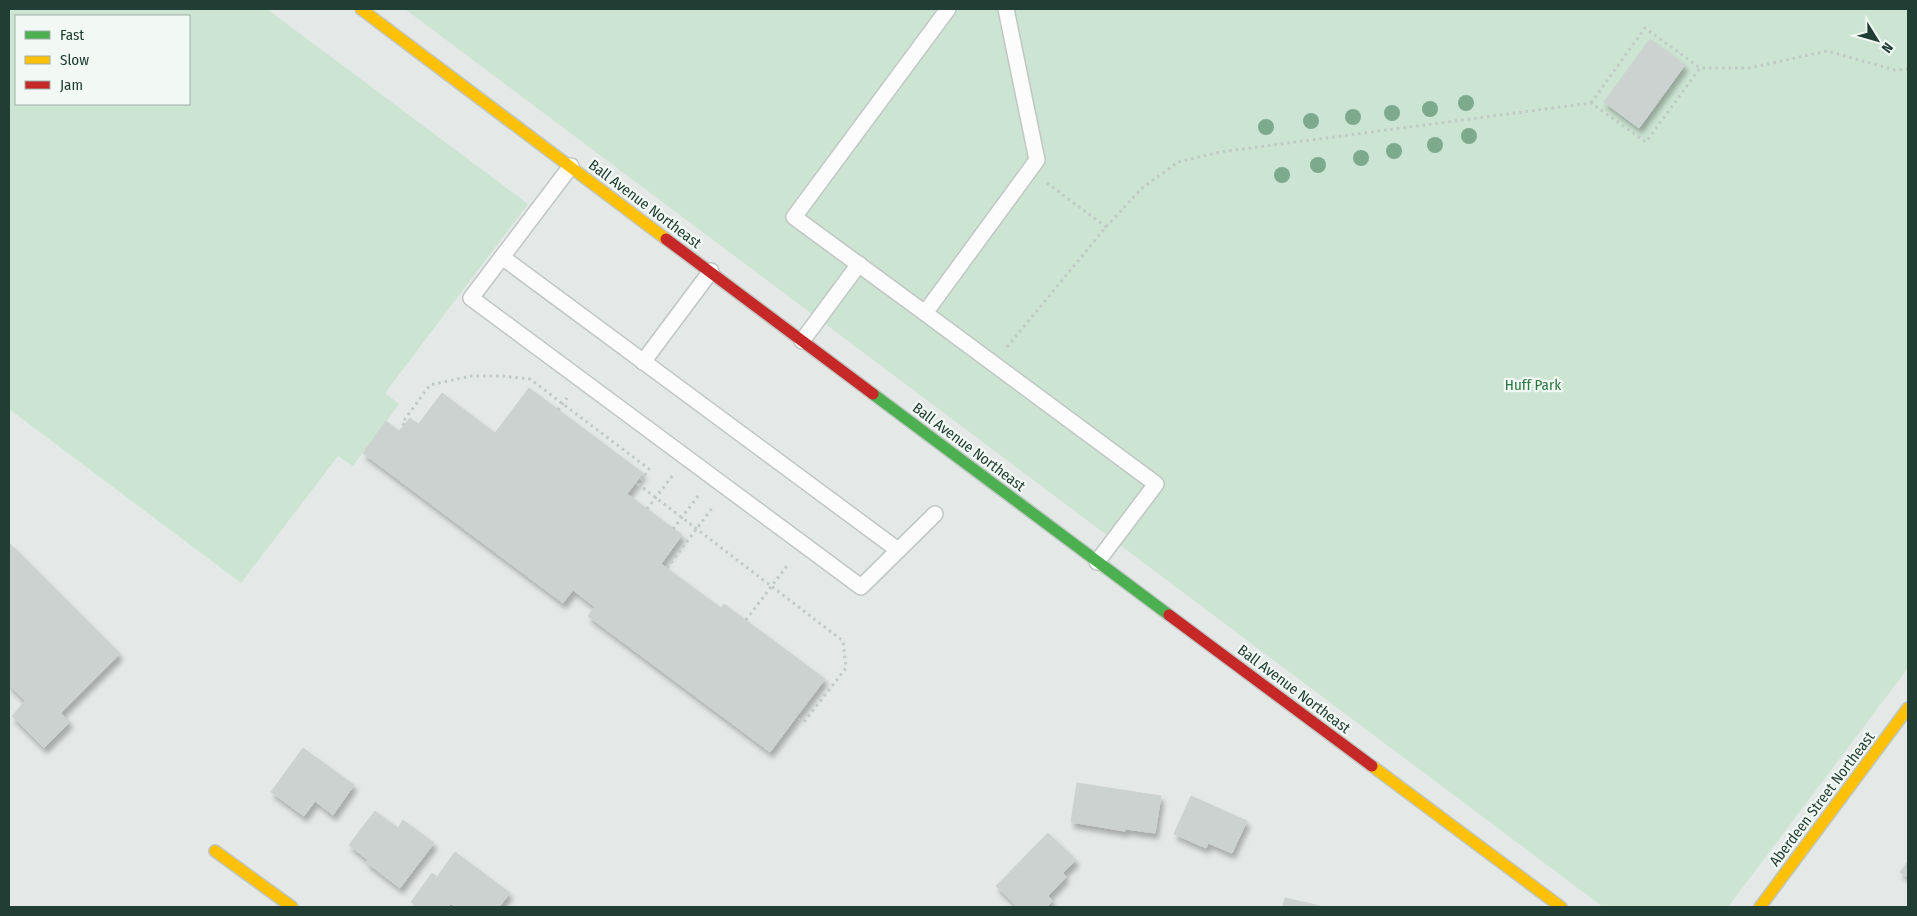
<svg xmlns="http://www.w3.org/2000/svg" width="1917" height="916" viewBox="0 0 1917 916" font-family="'Fira Sans Condensed',sans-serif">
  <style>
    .green { fill: #cce4d2; fill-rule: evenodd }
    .building { fill: #ccd2d0; stroke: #cdd2d0; filter: url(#shadow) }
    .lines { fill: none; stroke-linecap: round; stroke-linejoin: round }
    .lane-casing { stroke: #c1c6c4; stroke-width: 18 }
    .fast-casing { stroke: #bfc7c4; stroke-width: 14 }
    .slow-casing { stroke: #bfc7c4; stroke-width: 14 }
    .jam-casing { stroke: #bfc7c4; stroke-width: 14 }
    .path { stroke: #c0cac5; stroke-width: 3; stroke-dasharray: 2.5 4; stroke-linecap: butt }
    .lane { stroke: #fbfcfb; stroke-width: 15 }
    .fast { stroke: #4caf50; stroke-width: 11 }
    .slow { stroke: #ffc107; stroke-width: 11 }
    .jam { stroke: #c62828; stroke-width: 11 }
    .tree { fill: #7daa8c }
    .labels { text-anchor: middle; stroke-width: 4.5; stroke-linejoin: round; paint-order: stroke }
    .street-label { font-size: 15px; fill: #213e34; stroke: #f2f9f5 }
    .park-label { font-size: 15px; fill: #297741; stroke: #f2f9f5 }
  </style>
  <defs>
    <filter id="shadow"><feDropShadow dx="3" dy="5.5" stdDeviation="2.5" flood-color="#0004"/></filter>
  </defs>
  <rect width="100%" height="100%" fill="#e4e9e7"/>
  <g class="green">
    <path d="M9,9H267L528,204L385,393L399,404L353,466L338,456L241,583L9,409ZM16,16H189V104H16Z"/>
    <polygon points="405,9 1908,9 1908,668 1728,907 1603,907"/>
  </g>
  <g class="building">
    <polygon points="1650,39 1685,65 1639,128 1604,102"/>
    <polygon points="529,388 643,473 627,494 682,535 661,564 721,608 724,604 825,679 770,752 588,616 595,607 573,590 563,603 363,453 386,421 408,438 442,393 495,433"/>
    <polygon points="410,418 418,424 408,438 399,431"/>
    <polygon points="9,543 120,654 61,713 70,722 44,748 12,716 25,701 9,685"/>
    <polygon points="303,748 354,785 333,815 315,801 304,816 271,792"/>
    <polygon points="1077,783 1161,796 1155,833 1126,829 1125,831 1071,822"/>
    <polygon points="1191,796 1247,821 1232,853 1208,843 1206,848 1174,834"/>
    <polygon points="375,811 398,828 403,820 434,843 400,888 366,862 368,860 349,845"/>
    <polygon points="1048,833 1076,860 1063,873 1066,877 1048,896 1053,901 1046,907 1018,907 996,886"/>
    <polygon points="455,852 510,893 499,907 455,907 451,904 448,907 418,907 411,902 432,873 437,877"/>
    <polygon points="1908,861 1908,877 1900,872"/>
    <polygon points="1285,898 1324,907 1283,907"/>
  </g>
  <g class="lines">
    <defs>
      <g id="lane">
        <polyline points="948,9 794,217 925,313 1037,160 1006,9"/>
        <polyline points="571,166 471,298 861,587 935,514"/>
        <polyline points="502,257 898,550"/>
        <polyline points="925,313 1156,484 1097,562"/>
        <polyline points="802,341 859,264"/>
        <polyline points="643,362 711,271"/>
      </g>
      <polyline id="fast" points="873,394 1169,615"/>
      <g id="slow">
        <polyline points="361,9 666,239"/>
        <polyline points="1372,766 1561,907"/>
        <polyline points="215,851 292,907"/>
        <polyline points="1760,907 1908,708"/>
      </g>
      <g id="jam">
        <polyline points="666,239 873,394"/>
        <polyline points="1169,615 1372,766"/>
      </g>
    </defs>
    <use href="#lane" class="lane-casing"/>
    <use href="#fast" class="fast-casing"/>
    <use href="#slow" class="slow-casing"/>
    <use href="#jam" class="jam-casing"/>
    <g class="path">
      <polyline points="1591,103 1645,28 1700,68"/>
      <polyline points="1047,183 1106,227"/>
      <polyline points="1007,347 1106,227 1141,189 1178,162 1220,152 1591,103 1646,142 1700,68 1750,68 1827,51 1895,70 1908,69"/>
      <polyline points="558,410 567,398"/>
      <polyline points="404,425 402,423 430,385 471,376 503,376 530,379 649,469 636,487 634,485"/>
      <polyline points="638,484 843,641 846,668 804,722 796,717"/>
      <polyline points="647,509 673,475"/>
      <polyline points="673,529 698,496"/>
      <polyline points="667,568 713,507"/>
      <polyline points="746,620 789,563"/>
    </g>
    <use href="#lane" class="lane"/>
    <use href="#fast" class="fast"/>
    <use href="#slow" class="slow"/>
    <use href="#jam" class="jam"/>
  </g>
  <g class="tree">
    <circle cx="1466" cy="103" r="8"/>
    <circle cx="1430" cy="109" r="8"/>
    <circle cx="1392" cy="113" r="8"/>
    <circle cx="1353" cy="117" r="8"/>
    <circle cx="1311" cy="121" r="8"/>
    <circle cx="1266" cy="127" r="8"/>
    <circle cx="1469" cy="136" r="8"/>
    <circle cx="1435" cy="145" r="8"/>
    <circle cx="1394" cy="151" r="8"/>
    <circle cx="1361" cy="158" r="8"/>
    <circle cx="1318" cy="165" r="8"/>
    <circle cx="1282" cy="175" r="8"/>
  </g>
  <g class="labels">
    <g class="street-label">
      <text transform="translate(645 204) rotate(37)" y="5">Ball Avenue Northeast</text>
      <text transform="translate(969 447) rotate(37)" y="5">Ball Avenue Northeast</text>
      <text transform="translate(1294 689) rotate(37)" y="5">Ball Avenue Northeast</text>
      <text transform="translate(1822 799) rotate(-53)" y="5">Aberdeen Street Northeast</text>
    </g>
    <g class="park-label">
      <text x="1533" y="390">Huff Park</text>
    </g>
  </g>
  <rect width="1917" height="916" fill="none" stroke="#213e34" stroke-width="20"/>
  <rect x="15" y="15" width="175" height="90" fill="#f2f9f5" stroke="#9eaea8"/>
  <rect x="25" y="31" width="25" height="8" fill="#4caf50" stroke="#9eaea8"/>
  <text x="60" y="40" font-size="15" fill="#213e34">Fast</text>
  <rect x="25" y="56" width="25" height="8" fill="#ffc107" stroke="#9eaea8"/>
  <text x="60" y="65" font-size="15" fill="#213e34">Slow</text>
  <rect x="25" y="81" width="25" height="8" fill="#c62828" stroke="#9eaea8"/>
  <text x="60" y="90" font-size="15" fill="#213e34">Jam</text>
  <g transform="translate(1877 40) rotate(127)" stroke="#f2f9f5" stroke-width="4" paint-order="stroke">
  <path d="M0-4L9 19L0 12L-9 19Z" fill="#213e34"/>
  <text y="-8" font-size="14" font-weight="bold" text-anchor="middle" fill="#213e34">N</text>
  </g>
</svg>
